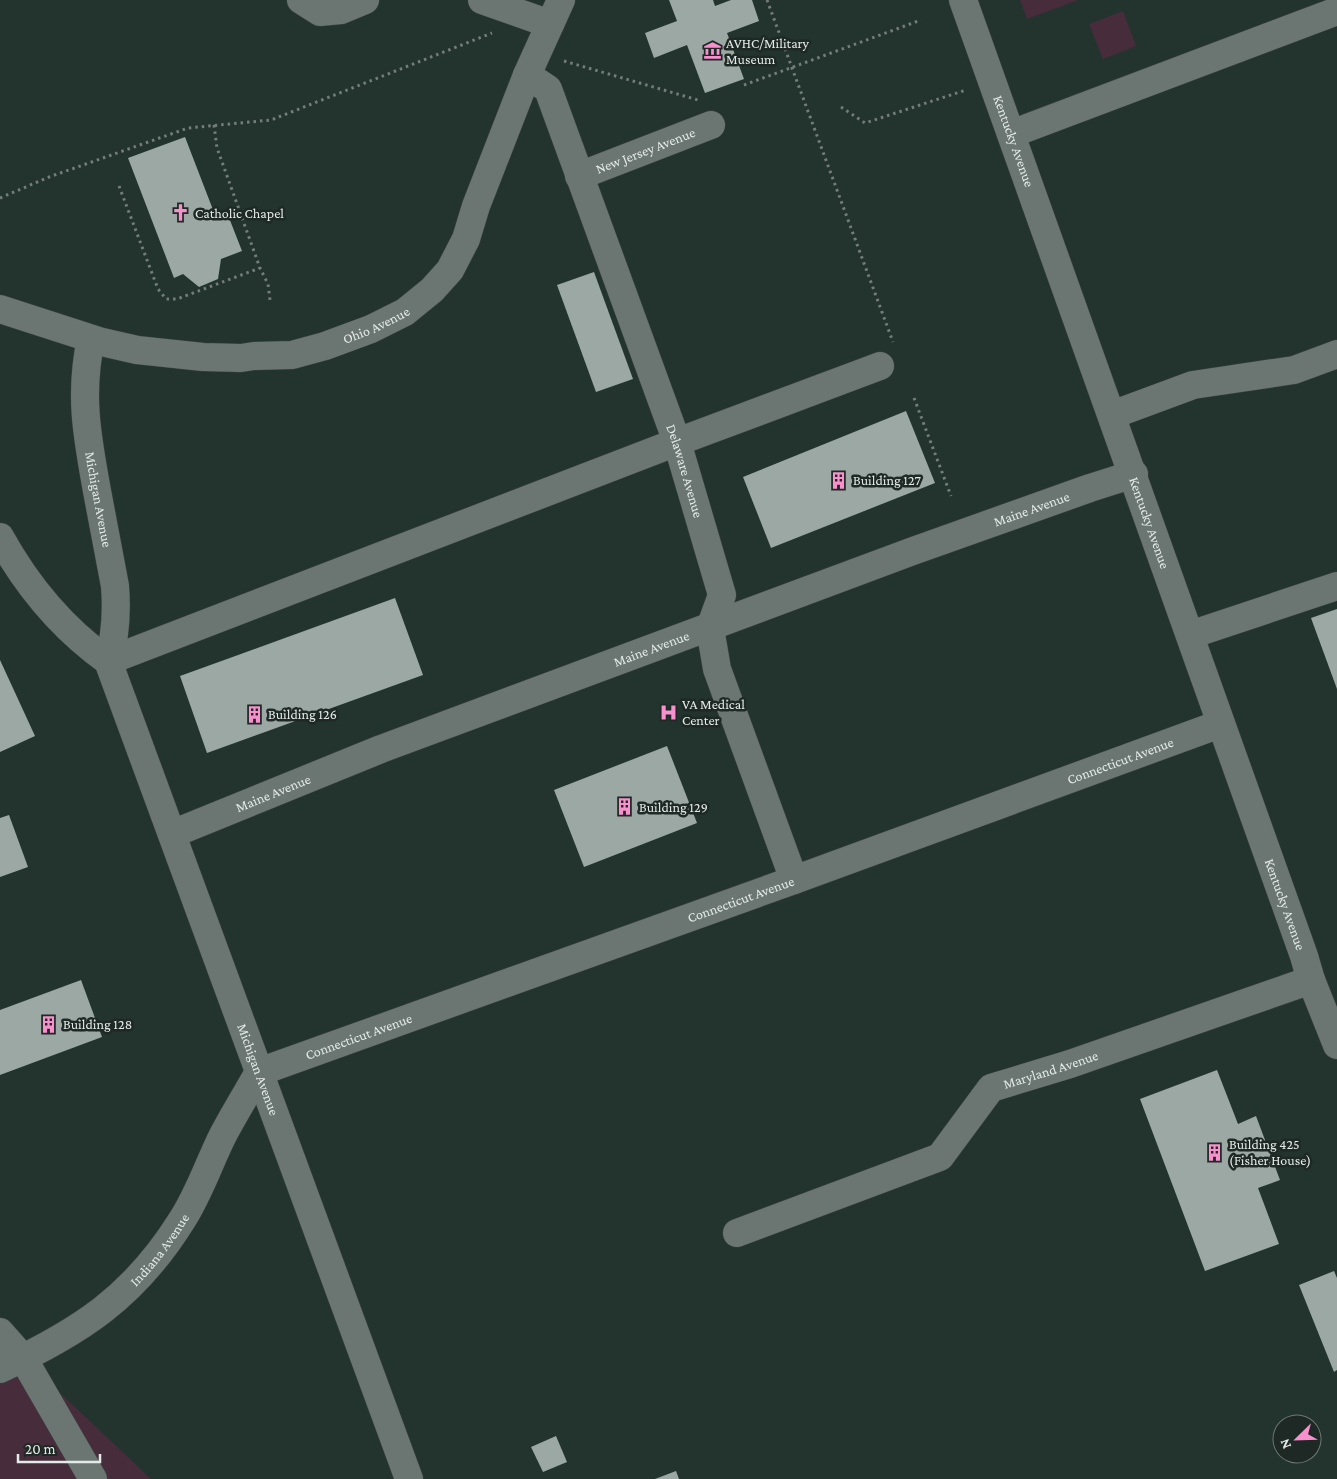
<svg xmlns="http://www.w3.org/2000/svg" width="1337" height="1479" viewBox="0 0 1337 1479" font-family="'Crimson Pro',serif">
  <style>
    .built { fill: #23342e; fill-rule: evenodd }
    .green { fill: #472c3c }
    .building { fill: #9ca8a4 }
    .lines { fill: none; stroke-linecap: round; stroke-linejoin: round }
    .minor-casing { stroke: #3d4442; stroke-width: 29 }
    .path { stroke: #747d79; stroke-width: 3; stroke-dasharray: 2.5 4; stroke-linecap: butt }
    .minor { stroke: #6b7672; stroke-width: 28 }
    .labels { text-anchor: middle; stroke-width: 5; stroke-linejoin: round; paint-order: stroke }
    .poi-label { font-size: 14px; fill: #e3eae7; stroke: #1e2824; text-anchor: start }
    .street-label { font-size: 14px; fill: #e3eae7; stroke: #1e2824 }
  </style>
  <rect width="100%" height="100%" fill="#1e2824"/>
  <path class="built" d="M0,0H1337V1479H0ZM1282,1424H1312V1454H1282Z"/>
  <g class="green">
    <polygon points="1020,0 1078,0 1027,19"/>
    <polygon points="1123,11 1136,46 1103,59 1089,24"/>
    <polygon points="0,1336 151,1479 0,1479"/>
  </g>
  <g class="building">
    <polygon points="669,0 713,0 715,6 731,0 752,0 759,21 727,33 744,79 705,93 687,45 654,58 645,33 677,21"/>
    <polygon points="185,137 215,215 226,210 242,251 221,259 218,279 199,287 183,274 174,278 128,158"/>
    <polygon points="594,272 633,379 596,392 557,285"/>
    <polygon points="906,411 935,483 771,548 743,477"/>
    <polygon points="395,598 423,675 207,753 180,676"/>
    <polygon points="1337,609 1337,689 1311,618"/>
    <polygon points="0,660 35,736 0,752"/>
    <polygon points="667,746 697,823 584,867 554,790"/>
    <polygon points="9,815 28,867 0,877 0,818"/>
    <polygon points="81,980 102,1037 0,1075 0,1010"/>
    <polygon points="1217,1070 1238,1124 1256,1116 1280,1180 1258,1188 1279,1244 1205,1271 1140,1099"/>
    <polygon points="1334,1271 1337,1278 1337,1370 1334,1372 1299,1285"/>
    <polygon points="556,1436 567,1462 543,1472 531,1447"/>
    <polygon points="676,1471 679,1479 655,1479"/>
  </g>
  <g class="lines">
    <defs>
      <g id="minor">
        <polyline points="301,0 320,12 341,10 365,0"/>
        <polyline points="482,0 550,24"/>
        <path id="s1" d="M963,0C1079,318 1189,638 1304,956L1311,980L1337,1045"/>
        <path id="s2" d="M527,75L548,89L677,442L722,595L710,628L717,669L794,880"/>
        <polyline points="1011,134 1337,11"/>
        <path id="s3" d="M579,176L711,125"/>
        <path id="s4" d="M0,309L102,342L137,350L203,357L241,358L254,356L292,355L325,346L371,329L405,312L432,290L450,270L466,239L476,206L527,75L561,0"/>
        <path id="s5" d="M91,339C79,394 87,436 97,491C103,522 109,554 115,586C117,612 116,636 108,661L409,1479"/>
        <polyline points="1112,415 1193,385 1294,370 1337,354"/>
        <path d="M0,537C27,586 63,629 108,661L677,442L880,366"/>
        <polyline points="1190,635 1337,586"/>
        <path id="s6" d="M172,834L381,749L913,551L1090,488L1134,474"/>
        <path id="s7" d="M737,1233L940,1157L991,1088L1070,1064L1311,980"/>
        <polyline points="0,1332 23,1358 93,1479"/>
        <path id="s8" d="M0,1369C80,1332 134,1297 182,1220C199,1194 209,1163 223,1135C234,1114 247,1093 259,1072L794,880L1220,724"/>
      </g>
    </defs>
    <use href="#minor" class="minor-casing"/>
    <g class="path">
      <polyline points="767,0 893,342"/>
      <polyline points="564,61 698,100"/>
      <polyline points="744,85 921,20"/>
      <polyline points="841,107 865,123 966,90"/>
      <polyline points="214,125 217,148 260,268 268,284 270,300"/>
      <polyline points="119,186 158,289 166,299 177,299 260,268"/>
      <polyline points="0,198 49,177 188,128 271,120 492,33"/>
      <polyline points="914,398 951,496"/>
    </g>
    <use href="#minor" class="minor"/>
  </g>
  <defs>
    <symbol id="museum-bare" viewBox="-9 -9 18 18"><path d="M0-6L6-3V-2H-6V-3ZM-5-1h2V3h-2ZM-1-1h2V3h-2ZM3-1h2V3H3ZM-6 4H6V6H-6Z" fill="#f890cd" stroke="#1e2824" stroke-width="2.5" paint-order="stroke"/></symbol>
    <symbol id="church-bare" viewBox="-9 -9 18 18"><path d="M-1.2-6h2.4v3.5h3.3v2.4h-3.3V6h-2.4V-.1h-3.3v-2.4h3.3Z" fill="#f890cd" stroke="#1e2824" stroke-width="2.5" paint-order="stroke"/></symbol>
    <symbol id="building-bare" viewBox="-9 -9 18 18"><path d="M-4-6H4V6H1V3H-1V6H-4ZM-2.5-4.3h1.7v1.8h-1.7ZM.8-4.3h1.7v1.8H.8ZM-2.5-1h1.7V.8h-1.7ZM.8-1h1.7V.8H.8Z" fill="#f890cd" stroke="#1e2824" stroke-width="2.5" paint-order="stroke"/></symbol>
    <symbol id="hospital-bare" viewBox="-9 -9 18 18"><path d="M-5-5h3v3.5h4V-5h3V5h-3V1.5h-4V5h-3Z" fill="#f890cd" stroke="#1e2824" stroke-width="2.5" paint-order="stroke"/></symbol>
  </defs>
  <g fill-rule="evenodd">
    <use href="#museum-bare" x="700" y="38" width="25" height="25"/>
    <use href="#church-bare" x="168" y="200" width="25" height="25"/>
    <use href="#building-bare" x="826" y="468" width="25" height="25"/>
    <use href="#hospital-bare" x="656" y="700" width="25" height="25"/>
    <use href="#building-bare" x="242" y="702" width="25" height="25"/>
    <use href="#building-bare" x="612" y="794" width="25" height="25"/>
    <use href="#building-bare" x="36" y="1012" width="25" height="25"/>
    <use href="#building-bare" x="1202" y="1140" width="25" height="25"/>
  </g>
  <g class="labels">
    <g class="poi-label">
      <text x="726" y="48">AVHC/Military<tspan x="726" dy="16">Museum</tspan></text>
      <text x="195" y="218">Catholic Chapel</text>
      <text x="853" y="485">Building 127</text>
      <text x="682" y="709">VA Medical<tspan x="682" dy="16">Center</tspan></text>
      <text x="268" y="719">Building 126</text>
      <text x="639" y="812">Building 129</text>
      <text x="63" y="1029">Building 128</text>
      <text x="1229" y="1149">Building 425<tspan x="1229" dy="16">(Fisher House)</tspan></text>
    </g>
    <g class="street-label">
      <text dy="5" stroke="none"><textPath href="#s1" startOffset="150">Kentucky Avenue</textPath></text>
      <text dy="5" stroke="none"><textPath href="#s3" startOffset="71">New Jersey Avenue</textPath></text>
      <text dy="5" stroke="none"><textPath href="#s4" startOffset="388">Ohio Avenue</textPath></text>
      <text dy="5" stroke="none"><textPath href="#s2" startOffset="431">Delaware Avenue</textPath></text>
      <text dy="5" stroke="none"><textPath href="#s5" startOffset="162">Michigan Avenue</textPath></text>
      <text dy="5" stroke="none"><textPath href="#s6" startOffset="919">Maine Avenue</textPath></text>
      <text dy="5" stroke="none"><textPath href="#s1" startOffset="555">Kentucky Avenue</textPath></text>
      <text dy="5" stroke="none"><textPath href="#s6" startOffset="514">Maine Avenue</textPath></text>
      <text dy="5" stroke="none"><textPath href="#s8" startOffset="1322">Connecticut Avenue</textPath></text>
      <text dy="5" stroke="none"><textPath href="#s6" startOffset="109">Maine Avenue</textPath></text>
      <text dy="5" stroke="none"><textPath href="#s8" startOffset="918">Connecticut Avenue</textPath></text>
      <text dy="5" stroke="none"><textPath href="#s1" startOffset="960">Kentucky Avenue</textPath></text>
      <text dy="5" stroke="none"><textPath href="#s8" startOffset="512">Connecticut Avenue</textPath></text>
      <text dy="5" stroke="none"><textPath href="#s7" startOffset="365">Maryland Avenue</textPath></text>
      <text dy="5" stroke="none"><textPath href="#s5" startOffset="761">Michigan Avenue</textPath></text>
      <text dy="5" stroke="none"><textPath href="#s8" startOffset="202">Indiana Avenue</textPath></text>
    </g>
  </g>
  <g transform="translate(1297 1439) rotate(247)"><circle r="24" fill="#1e2824" stroke="#6d7672"/>
  <path d="M0-4L9 19L0 12L-9 19Z" fill="#f890cd"/>
  <text y="-8" font-size="14" font-weight="bold" text-anchor="middle" fill="#e3eae7">N</text>
  </g>
  <path d="M18 1454v8h82v-8" fill="none" stroke="#e3eae7" stroke-width="2.5"/>
  <text x="25" y="1454" font-size="15" fill="#e3eae7" stroke="#1e2824" stroke-width="4" paint-order="stroke">20 m</text>
</svg>
